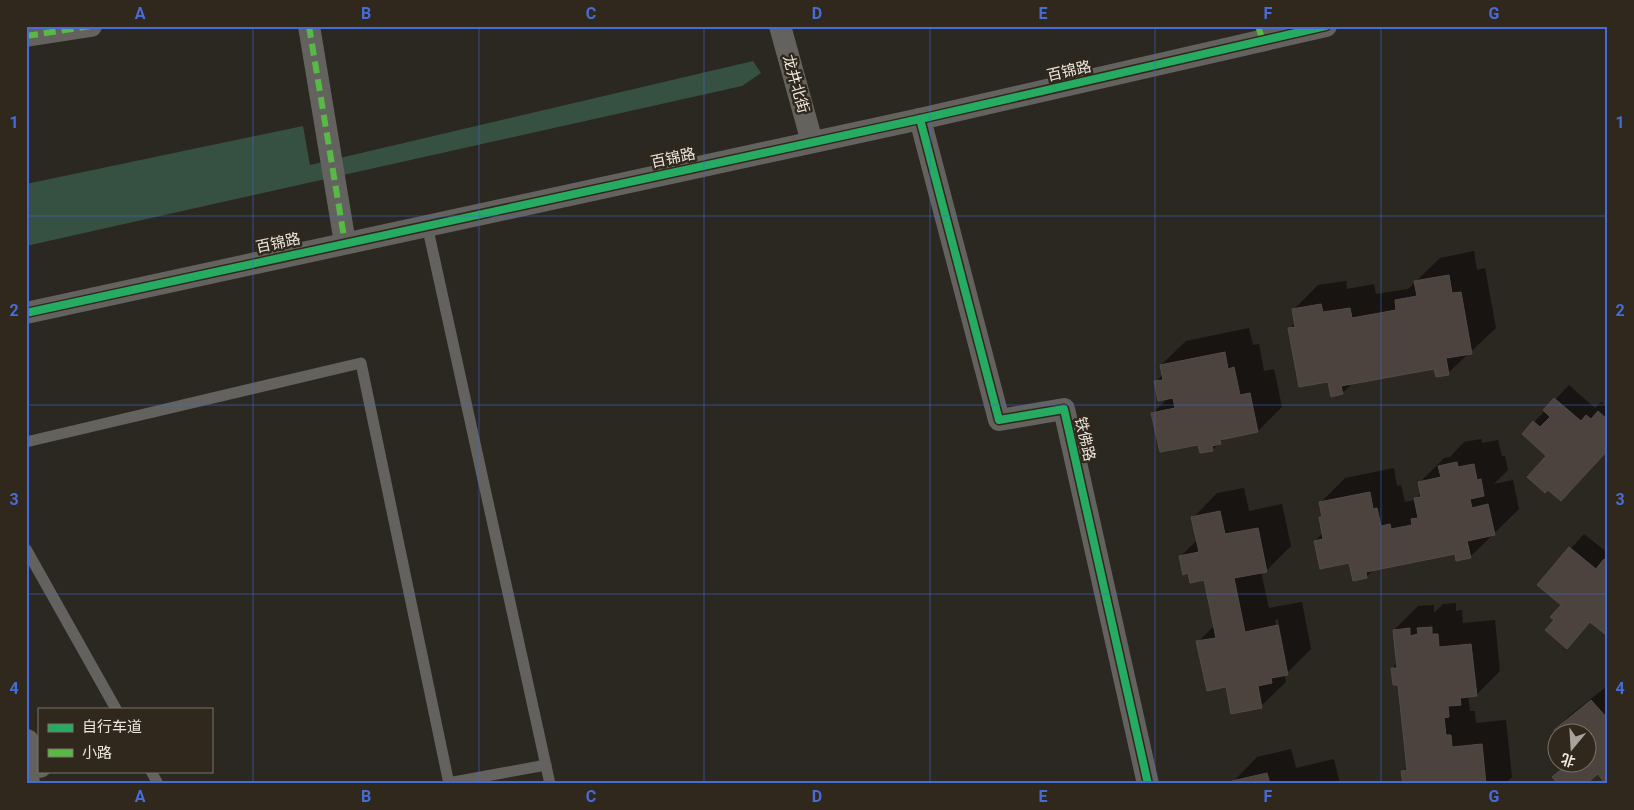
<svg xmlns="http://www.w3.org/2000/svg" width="1634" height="810" viewBox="0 0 1634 810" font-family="Roboto,'Noto Sans SC',sans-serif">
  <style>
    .green { fill: #365141 }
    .shadow { fill: #0007; fill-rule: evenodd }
    .building { fill: #4c433f; stroke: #514c48 }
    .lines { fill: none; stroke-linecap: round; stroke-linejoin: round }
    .service { stroke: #63625e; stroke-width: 11 }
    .minor { stroke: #63625e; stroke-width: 22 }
    .tertiary { stroke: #63625e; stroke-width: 28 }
    .quiet { stroke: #58b947; stroke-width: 6; stroke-dasharray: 12 6; stroke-linecap: butt }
    .cycleway-casing { stroke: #30281c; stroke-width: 11 }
    .cycleway { stroke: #26ab63; stroke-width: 8 }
    .grid { fill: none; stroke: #466cd9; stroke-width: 1; stroke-opacity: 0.55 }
    .labels { text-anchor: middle; stroke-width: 5; stroke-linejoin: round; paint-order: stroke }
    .street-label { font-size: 15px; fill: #eae5dd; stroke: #30281c }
    .neatline { fill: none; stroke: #466cd9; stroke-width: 2 }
    .grid-label { font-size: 16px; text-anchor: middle; font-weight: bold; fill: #466cd9 }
  </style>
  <rect width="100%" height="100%" fill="#2b2721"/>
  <polygon class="green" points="753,61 761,73 742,86 26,246 26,184 303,126 310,165"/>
  <g class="shadow">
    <polygon points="1474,251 1477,270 1485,268 1496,328 1448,373 1435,368 1353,383 1342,393 1289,329 1296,322 1293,310 1318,285 1346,281 1347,289 1374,284 1376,294 1408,289 1440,258"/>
    <polygon points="1249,328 1253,345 1259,344 1264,371 1274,369 1282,407 1258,431 1225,438 1212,450 1199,443 1153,413 1168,398 1156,382 1163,374 1161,365 1186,341"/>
    <polygon points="1569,385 1595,408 1601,402 1605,405 1608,403 1608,449 1548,456 1524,433"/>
    <polygon points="1481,439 1482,443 1498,440 1502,456 1505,456 1508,470 1494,484 1513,480 1519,509 1470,557 1456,553 1375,569 1366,577 1350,562 1315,541 1323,533 1320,518 1323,515 1320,503 1345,478 1394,468 1397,486 1401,485 1405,502 1415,500 1422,492 1420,482 1444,458 1450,457 1464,442"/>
    <path d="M1244,488L1249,511L1282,504L1291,546L1267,570L1261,572L1269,608L1302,602L1311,649L1287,673L1284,674L1286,682L1261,706L1227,686L1198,642L1215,625L1205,579L1189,572L1180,557L1197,540L1193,518L1217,493ZM1278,619L1286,662H1284L1275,620Z"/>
    <polygon points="1584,534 1608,553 1608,631 1591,621 1581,633 1556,620 1563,605 1539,584"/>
    <polygon points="1456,603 1456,611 1462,610 1463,623 1495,620 1500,671 1476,695 1468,696 1470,711 1475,711 1476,723 1506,720 1512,777 1505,784 1404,784 1403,771 1408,766 1399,684 1392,669 1397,663 1394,630 1418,606 1434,605 1434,613 1443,604"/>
    <polygon points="1606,687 1608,689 1608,784 1598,773 1554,777 1565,766 1586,762 1586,732 1558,732 1556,730 1569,716"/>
    <polygon points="1291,749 1296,768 1334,759 1340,784 1234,784 1233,782 1257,757"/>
  </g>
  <g class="building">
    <polygon points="1449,275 1452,293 1461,292 1472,354 1446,358 1449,375 1436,377 1434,369 1341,386 1343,394 1331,397 1328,382 1299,387 1288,328 1295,327 1292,309 1321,304 1323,312 1350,308 1352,318 1396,310 1395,300 1417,296 1414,281"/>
    <polygon points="1225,352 1228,369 1234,367 1240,395 1250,393 1258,432 1220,440 1221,444 1212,446 1213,451 1200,453 1198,445 1160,452 1151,413 1175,408 1173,398 1158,401 1154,381 1163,380 1160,365"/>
    <polygon points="1554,398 1581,421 1586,415 1591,419 1598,411 1608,420 1608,450 1561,501 1548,490 1545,493 1527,477 1546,456 1522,434 1533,421 1540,427 1550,417 1543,410"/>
    <polygon points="1457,462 1458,467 1474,464 1477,480 1481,479 1484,496 1470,499 1472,508 1488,504 1495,535 1467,541 1471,558 1456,561 1455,554 1366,572 1367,578 1353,581 1349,563 1320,569 1314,541 1323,539 1319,517 1322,517 1319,502 1370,492 1373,509 1377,508 1381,526 1390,524 1391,529 1412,525 1411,519 1418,518 1414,498 1421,497 1418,482 1441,477 1438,466"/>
    <polygon points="1220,511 1225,534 1258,528 1267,572 1234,578 1245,632 1278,625 1288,675 1271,678 1272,683 1258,686 1262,708 1231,714 1226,687 1207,691 1196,641 1216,638 1204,580 1190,583 1188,573 1183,575 1179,556 1199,552 1191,517"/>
    <polygon points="1569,547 1596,569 1604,559 1608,561 1608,633 1606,635 1590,622 1567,649 1545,630 1554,620 1550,617 1561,605 1537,585"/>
    <polygon points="1432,627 1432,634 1438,634 1439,647 1471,644 1477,696 1460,698 1461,705 1448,706 1449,717 1444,718 1446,735 1451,735 1452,747 1482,744 1486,784 1403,784 1401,771 1407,770 1398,685 1393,685 1391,668 1397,668 1393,630 1410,628 1410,636 1418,634 1417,628"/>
    <polygon points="1591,700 1608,719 1608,784 1605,784 1598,774 1586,784 1558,784 1552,777 1564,767 1562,765 1565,762 1586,762 1586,732 1556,733 1554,730"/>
    <polygon points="1267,773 1270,784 1232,784 1232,781"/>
  </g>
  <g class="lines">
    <g class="service">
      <polyline points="427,225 550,784"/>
      <polyline points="26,442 361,363 449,784"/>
      <polyline points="26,549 116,709"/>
      <polyline points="151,771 158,784"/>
      <polyline points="448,783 546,765"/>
    </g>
    <g class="minor">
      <polyline points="309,26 345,243"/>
      <polyline points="780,26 812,142"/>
      <polyline points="26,36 91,26"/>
      <polyline points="920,119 999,420 1064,409 1148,784"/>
      <polyline points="26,313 920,119 1326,26"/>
    </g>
    <g class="tertiary">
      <polyline points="26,743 39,764"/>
      <polyline points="26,783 26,784"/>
    </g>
    <g class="quiet">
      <polyline points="309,26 345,243"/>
      <polyline points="1258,26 1263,41"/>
      <polyline points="26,36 91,26"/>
    </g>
    <defs>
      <g id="cycleway">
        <polyline points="920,119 999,420 1064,409 1148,784"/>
        <polyline points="26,313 920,119 1326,26"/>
      </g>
    </defs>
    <use href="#cycleway" class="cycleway-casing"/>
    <use href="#cycleway" class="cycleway"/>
  </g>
  <path class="grid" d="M253,26V784M479,26V784M704,26V784M930,26V784M1155,26V784M1381,26V784M26,216H1608M26,405H1608M26,594H1608"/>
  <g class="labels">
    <g class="street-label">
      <text transform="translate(1069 71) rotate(-13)" y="5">百锦路</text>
      <text transform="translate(796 84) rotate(74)" y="5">龙井北街</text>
      <text transform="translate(673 158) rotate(-12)" y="5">百锦路</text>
      <text transform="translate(278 243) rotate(-12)" y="5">百锦路</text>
      <text transform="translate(1085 439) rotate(77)" y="5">铁佛路</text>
    </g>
  </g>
  <rect width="1634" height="810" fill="none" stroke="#30281c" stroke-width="55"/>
  <rect x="38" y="708" width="175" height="65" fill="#30281c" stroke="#7a7469"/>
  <rect x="48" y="724" width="25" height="8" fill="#26ab63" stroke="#7a7469"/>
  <text x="82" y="732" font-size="15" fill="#eae5dd">自行车道</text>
  <rect x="48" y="749" width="25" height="8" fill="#58b947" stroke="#7a7469"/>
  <text x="82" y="758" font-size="15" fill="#eae5dd">小路</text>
  <g transform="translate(1572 748) rotate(198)"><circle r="24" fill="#30281c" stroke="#7a7469"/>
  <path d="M0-4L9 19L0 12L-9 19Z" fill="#a7a29b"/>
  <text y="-8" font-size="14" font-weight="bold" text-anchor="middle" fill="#eae5dd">北</text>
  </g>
  <rect x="28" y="28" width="1578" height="754" class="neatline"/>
  <g class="grid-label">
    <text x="140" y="19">A</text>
    <text x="366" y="19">B</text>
    <text x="591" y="19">C</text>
    <text x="817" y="19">D</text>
    <text x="1043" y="19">E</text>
    <text x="1268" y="19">F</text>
    <text x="1494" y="19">G</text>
    <text x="14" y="128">1</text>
    <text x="1620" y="128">1</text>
    <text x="14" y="316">2</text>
    <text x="1620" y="316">2</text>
    <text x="14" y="505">3</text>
    <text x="1620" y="505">3</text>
    <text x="14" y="694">4</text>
    <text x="1620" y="694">4</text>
    <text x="140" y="802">A</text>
    <text x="366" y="802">B</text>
    <text x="591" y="802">C</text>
    <text x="817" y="802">D</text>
    <text x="1043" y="802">E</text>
    <text x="1268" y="802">F</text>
    <text x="1494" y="802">G</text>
  </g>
</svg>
